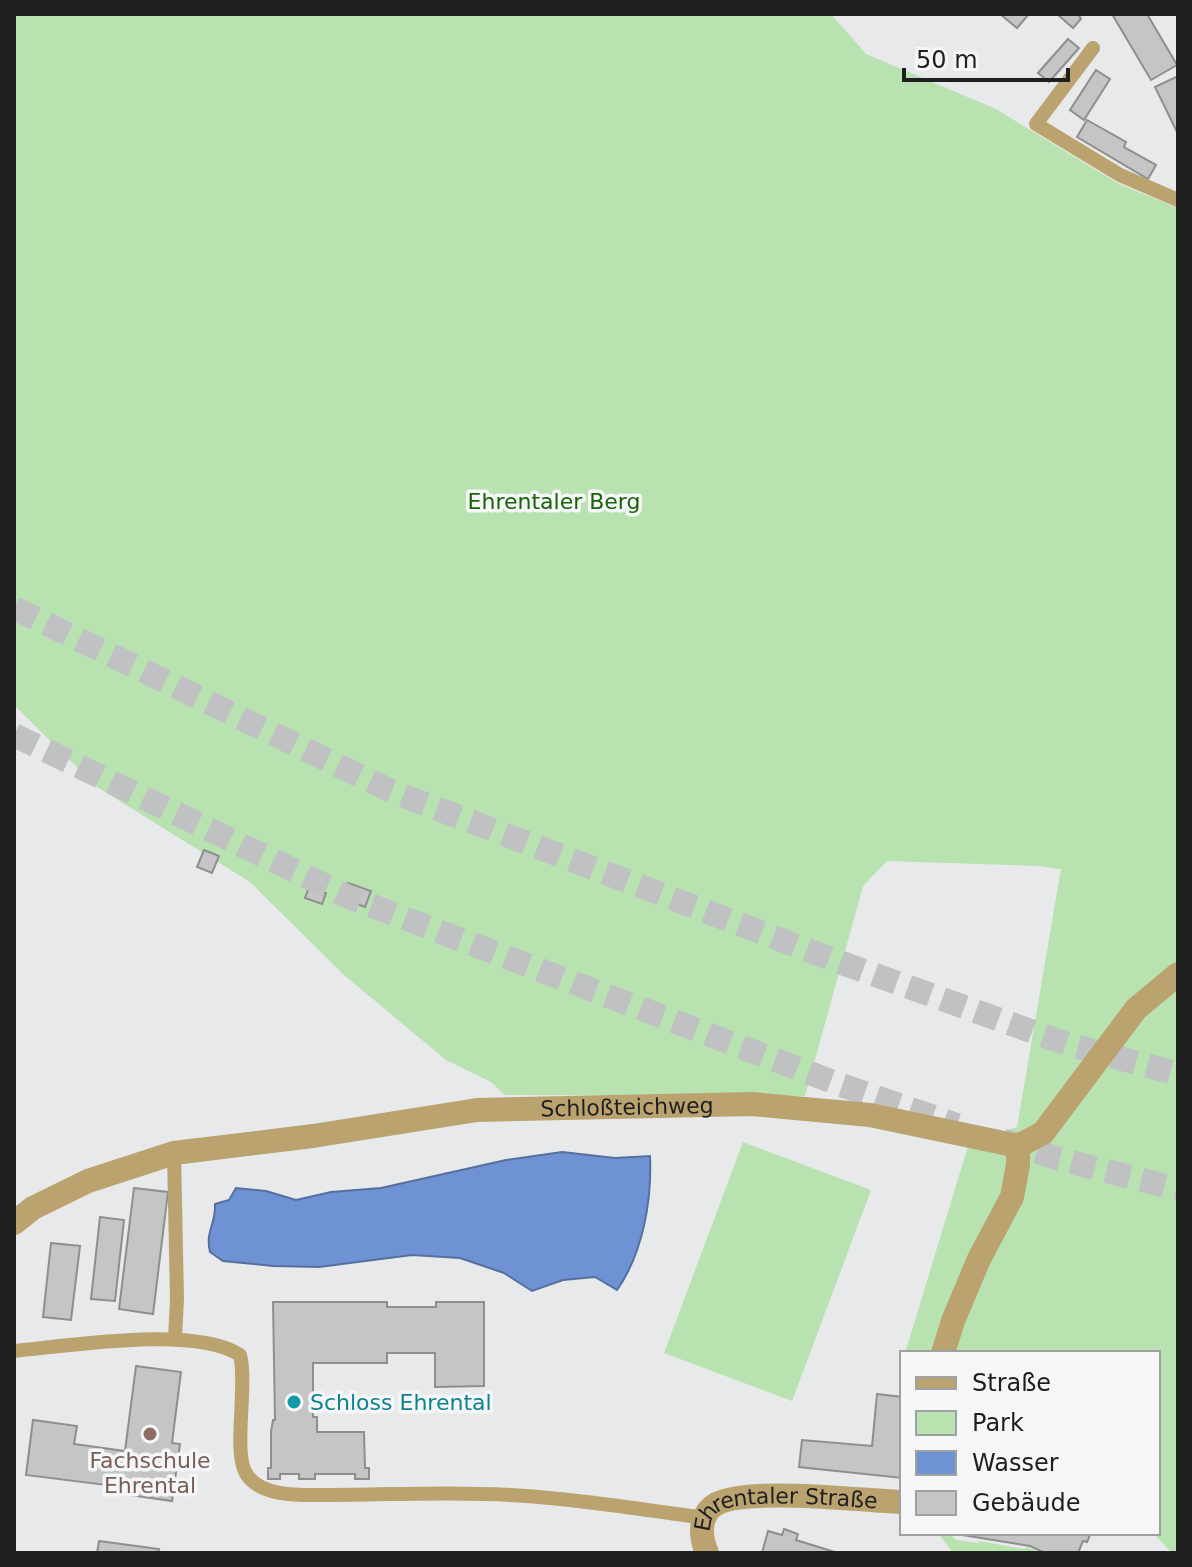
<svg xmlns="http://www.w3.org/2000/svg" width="1192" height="1567" viewBox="0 0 1192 1567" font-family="'DejaVu Sans',sans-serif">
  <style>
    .green { fill: #b8e2b0 }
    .water { fill: #6e92d4; stroke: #56709e; stroke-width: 2 }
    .building { fill: #c6c5c6; stroke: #8e8e8f; stroke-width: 2 }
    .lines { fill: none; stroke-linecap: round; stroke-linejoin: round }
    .highway-tunnel { stroke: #c0c1c2; stroke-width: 24; stroke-dasharray: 24 12; stroke-linecap: butt }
    .lane { stroke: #bba36f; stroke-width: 14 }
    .street { stroke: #bba36f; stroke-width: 24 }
    .culture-dot { fill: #0f9aa8; stroke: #f5f6f7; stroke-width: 3 }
    .education-dot { fill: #8d6e63; stroke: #f5f6f7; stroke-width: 3 }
    .labels { text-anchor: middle; stroke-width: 7; stroke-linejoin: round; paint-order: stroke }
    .park-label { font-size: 22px; fill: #196207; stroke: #f5f6f7 }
    .street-label { font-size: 22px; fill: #1f1f20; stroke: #f5f6f7 }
    .culture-label { font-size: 22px; fill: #0d838f; stroke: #f5f6f7; text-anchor: start }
    .education-label { font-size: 22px; fill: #785e54; stroke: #f5f6f7 }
  </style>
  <rect width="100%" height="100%" fill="#e8e9ea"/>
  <g class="green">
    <polygon points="14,14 831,14 866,54 996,109 1119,184 1178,208 1178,1553 1172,1553 1153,1533 1158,1533 1158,1353 905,1353 969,1143 1017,1127 1061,869 1039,866 887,861 863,886 805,1096 505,1095 491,1082 446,1060 343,974 250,882 97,787 14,705"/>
    <polygon points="743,1142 871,1190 792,1401 664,1353"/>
    <polygon points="938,1533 949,1533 956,1540 978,1543 979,1541 1024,1549 1027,1547 1039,1552 953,1553"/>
  </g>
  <path class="water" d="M562,1152L615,1158L650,1156C652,1200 643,1253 617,1290L595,1277L563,1280L532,1291L504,1273L460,1258L412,1255L319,1267L273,1266L223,1261L210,1252C205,1231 216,1225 215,1204L229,1200L236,1188L266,1191L296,1200L331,1192L381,1188L506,1160Z"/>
  <g class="building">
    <polygon points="1000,14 1029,14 1017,28"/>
    <polygon points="1057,14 1078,14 1081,19 1073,28"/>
    <polygon points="1112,14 1147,14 1177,65 1151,80"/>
    <polygon points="1068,39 1079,48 1049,82 1038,73"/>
    <polygon points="1096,70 1110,79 1084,120 1070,110"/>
    <polygon points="1178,76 1178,134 1155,87"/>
    <polygon points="1087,120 1126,142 1124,147 1156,165 1148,179 1077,137"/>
    <polygon points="204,850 219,856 212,873 197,867"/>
    <polygon points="348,883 371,891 365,907 354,903 353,908 340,903"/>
    <polygon points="309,887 326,893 322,904 305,898"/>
    <polygon points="134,1188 168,1192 153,1314 119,1309"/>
    <polygon points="100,1217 124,1220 115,1301 91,1299"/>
    <polygon points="51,1243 80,1246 71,1320 43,1317"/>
    <polygon points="273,1302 387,1302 387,1307 436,1307 436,1302 484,1302 484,1386 435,1387 435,1353 387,1353 387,1363 313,1363 313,1417 317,1417 317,1432 364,1432 365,1468 369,1468 369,1479 355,1479 355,1474 315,1474 315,1479 299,1479 299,1474 280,1474 280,1479 268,1479 268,1468 271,1468 271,1432 273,1420 275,1420"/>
    <polygon points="136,1366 181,1372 172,1443 180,1444 172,1501 122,1494 123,1487 26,1475 33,1420 77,1426 74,1444 125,1451"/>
    <polygon points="877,1394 902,1397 902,1478 799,1467 802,1440 872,1446"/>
    <polygon points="784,1529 798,1534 796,1540 838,1553 762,1553 768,1531 782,1535"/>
    <polygon points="950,1533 1091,1533 1087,1542 1083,1541 1078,1553 1045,1553 1030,1546"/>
    <polygon points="99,1541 159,1549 158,1553 97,1553"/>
  </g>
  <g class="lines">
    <g class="highway-tunnel">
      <polyline points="14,608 391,791 831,959 1067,1044 1178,1074"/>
      <polyline points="14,735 349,897 841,1085 957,1125"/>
      <polyline points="1003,1140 1059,1159 1178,1189"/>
    </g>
    <g class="lane">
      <polyline points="1093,48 1036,124 1120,175 1178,200"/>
      <polyline points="174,1153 177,1299 175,1338"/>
      <path d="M14,1351C69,1346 195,1325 240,1355C248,1385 232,1455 247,1475C263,1498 303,1495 327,1495C388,1495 450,1491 511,1495C576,1499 640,1509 705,1518"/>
    </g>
    <g class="street">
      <path id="s1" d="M14,1223L33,1208L88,1181L174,1153L313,1136L477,1110L752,1104L870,1115L1018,1146L1043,1133L1136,1009L1178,974"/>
      <polyline points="943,1353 953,1321 979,1259 1012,1197 1018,1165 1018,1146"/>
      <path id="s2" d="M707,1553C701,1539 698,1519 712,1507C736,1485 865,1501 902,1502"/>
    </g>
  </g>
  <circle class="culture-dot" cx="294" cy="1402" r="8"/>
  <circle class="education-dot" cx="150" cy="1434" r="8"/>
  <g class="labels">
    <g class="park-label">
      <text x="554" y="509">Ehrentaler Berg</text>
    </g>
    <g class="street-label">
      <text dy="8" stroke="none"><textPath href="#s1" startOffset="632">Schloßteichweg</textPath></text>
      <text dy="8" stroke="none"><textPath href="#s2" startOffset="120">Ehrentaler Straße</textPath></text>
    </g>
    <g class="culture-label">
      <text x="310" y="1410">Schloss Ehrental</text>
    </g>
    <g class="education-label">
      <text x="150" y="1468">Fachschule<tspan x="150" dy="25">Ehrental</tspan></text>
    </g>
  </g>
  <rect width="1192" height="1567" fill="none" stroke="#1f1f20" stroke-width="32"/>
  <rect x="900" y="1351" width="260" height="184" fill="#f5f6f7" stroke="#9fa0a1" stroke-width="2"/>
  <rect x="916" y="1377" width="40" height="12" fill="#bba36f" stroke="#9fa0a1" stroke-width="2"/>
  <text x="972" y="1391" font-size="24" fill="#1f1f20">Straße</text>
  <rect x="916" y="1411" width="40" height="24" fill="#b8e2b0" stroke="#9fa0a1" stroke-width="2"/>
  <text x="972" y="1431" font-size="24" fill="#1f1f20">Park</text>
  <rect x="916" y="1451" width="40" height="24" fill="#6e92d4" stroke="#9fa0a1" stroke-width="2"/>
  <text x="972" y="1471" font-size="24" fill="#1f1f20">Wasser</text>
  <rect x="916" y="1491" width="40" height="24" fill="#c6c5c6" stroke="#9fa0a1" stroke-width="2"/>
  <text x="972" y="1511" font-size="24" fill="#1f1f20">Gebäude</text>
  <path d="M904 68v12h164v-12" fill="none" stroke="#1f1f20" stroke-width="4"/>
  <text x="916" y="68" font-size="24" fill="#1f1f20" stroke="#f5f6f7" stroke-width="6" paint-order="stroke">50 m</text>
</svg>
